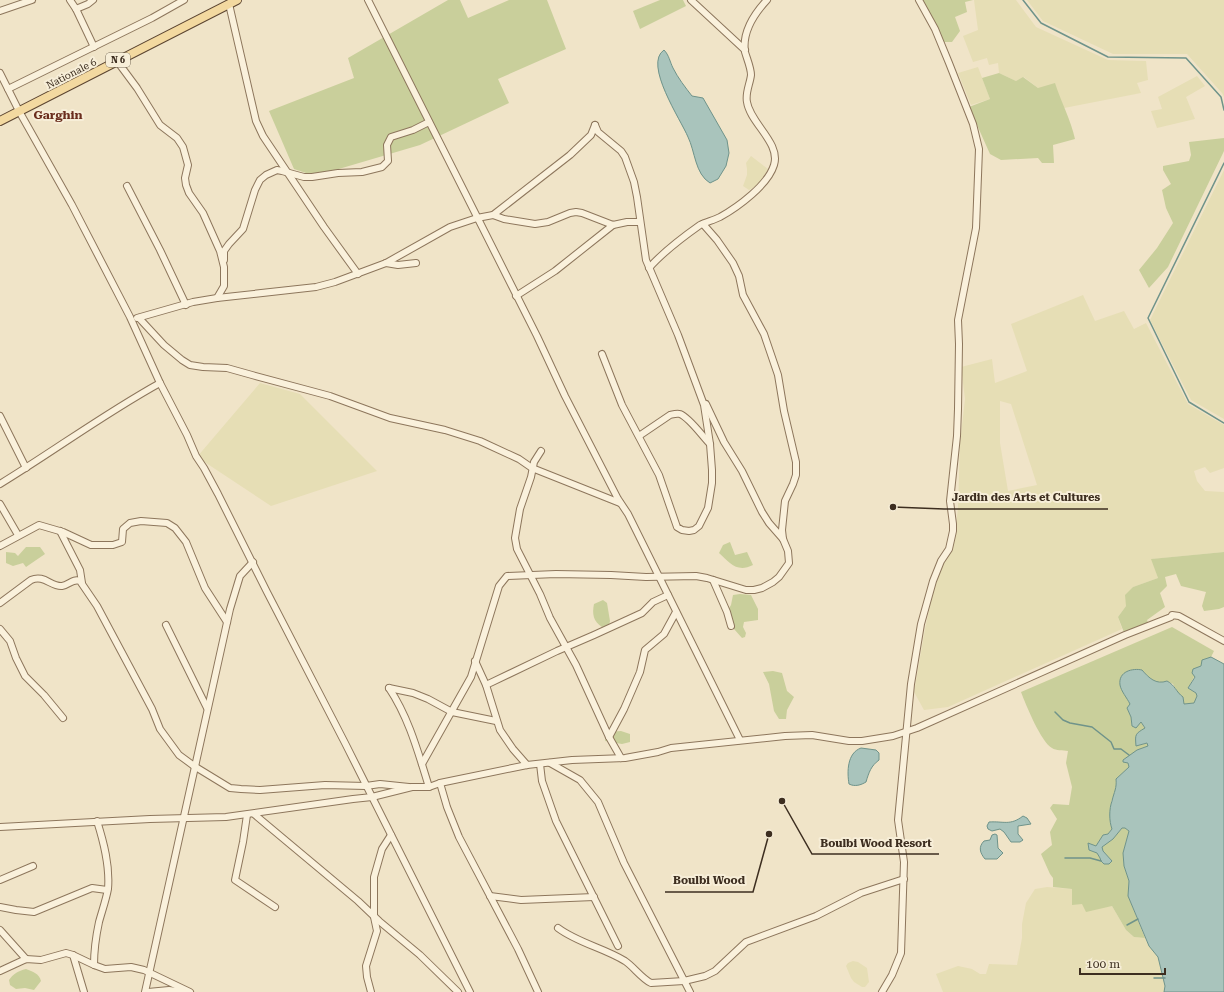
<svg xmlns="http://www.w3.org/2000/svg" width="1224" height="992" viewBox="0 0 1224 992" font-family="'Roboto Serif',serif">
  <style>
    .farmland { fill: #e6deb5; fill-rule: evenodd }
    .green { fill: #c9cf9b }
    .water { fill: #a9c4bc; stroke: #6f938a }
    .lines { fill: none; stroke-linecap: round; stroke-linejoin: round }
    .stream { stroke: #6f938a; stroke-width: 1.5 }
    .minor-casing { stroke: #8d765c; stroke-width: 8 }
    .major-casing { stroke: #5b4430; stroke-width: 10 }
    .minor { stroke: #faf1dc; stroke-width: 6 }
    .major { stroke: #f3d9a0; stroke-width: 8 }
    .labels { text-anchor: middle; stroke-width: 4; stroke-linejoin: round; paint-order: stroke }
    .shield { fill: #f7eed8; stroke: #756857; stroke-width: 1 }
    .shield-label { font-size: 9px; font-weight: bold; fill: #3d2e20 }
    .street-label { font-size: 10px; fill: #3d2e20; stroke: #f7eed8 }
    .quarter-label { font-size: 12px; font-weight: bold; fill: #6b2e1e; stroke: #f7eed8 }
    .leader { fill: none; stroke: #3d2e20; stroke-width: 1.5 }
    .callout-dot { fill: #3d2e20; stroke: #f7eed8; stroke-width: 1.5 }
    .callout-label { font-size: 11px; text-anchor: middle; font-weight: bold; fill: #3d2e20; stroke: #f7eed8; stroke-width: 4; stroke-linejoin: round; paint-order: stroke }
  </style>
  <rect width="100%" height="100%" fill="#f0e4c8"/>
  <g class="farmland">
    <polygon points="974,0 1016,0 1036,27 1108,60 1146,61 1148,80 1137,83 1141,93 1064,108 1060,98 1038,88 1024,77 1016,81 999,73 998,63 989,65 987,58 973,62 963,36 978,30"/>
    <polygon points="1027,0 1224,0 1224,97 1222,93 1187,54 1113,54 1043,21"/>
    <polygon points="978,67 990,99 971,105 958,73"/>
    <polygon points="1197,76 1205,86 1186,97 1195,119 1157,128 1151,111 1162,109 1158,97"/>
    <polygon points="751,156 768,169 758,185 749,190 743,186 747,175 747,169 746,163"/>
    <polygon points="1224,170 1224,419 1191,400 1150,320"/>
    <path d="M1083,295L1095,321L1124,311L1134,329L1146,323L1188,404L1224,425V468L1210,473L1205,467L1194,471L1197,481L1205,491L1224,492V552L1152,559L1158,578L1133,587L1126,606L1118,617L1122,629L948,707L924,710L914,692L925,629L936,577L954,540L958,508L960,443L965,399L961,367L992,359L995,383L1027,371L1011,324ZM1000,401L1011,404L1037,485L1008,491L1000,443Z"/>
    <polygon points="260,383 300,394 377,471 271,506 197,457"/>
    <polygon points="1047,887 1072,889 1082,903 1100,907 1112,906 1126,930 1134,937 1145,938 1149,946 1158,957 1165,986 1164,992 943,992 936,974 958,966 972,969 980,974 986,974 989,964 1017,965 1022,938 1022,924 1026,903 1035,889"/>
    <polygon points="853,961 858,962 867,968 869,982 865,987 862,987 854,982 851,978 846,966 848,963"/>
  </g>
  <g class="green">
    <polygon points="448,0 460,0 468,18 509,0 547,0 566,49 498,79 509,103 420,145 315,176 294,169 269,111 354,78 348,58"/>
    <polygon points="660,0 683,0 686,6 640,29 633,11"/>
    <polygon points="919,0 973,0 965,2 967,12 955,17 960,31 952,42 942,42"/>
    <path d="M999,73L1016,81L1023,77L1038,88L1055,83C1061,102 1071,120 1075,139L1053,145L1054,163H1042L1038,158L1001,160L990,154L969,107L990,99L982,78Z"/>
    <polygon points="1224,138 1224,151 1168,267 1149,288 1139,270 1157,248 1173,223 1166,208 1162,190 1171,184 1163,170 1163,166 1189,161 1191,155 1189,142"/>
    <path d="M730,542L735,555L747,552L753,565C737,573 730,563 719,553L723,545Z"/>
    <polygon points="26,547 40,547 45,554 26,567 23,563 13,566 6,563 6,552 15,553 18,556"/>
    <polygon points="1224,552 1224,607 1219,609 1204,611 1202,606 1206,592 1181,586 1176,574 1165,577 1167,586 1160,593 1165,607 1147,620 1149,625 1125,635 1118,617 1126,606 1125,595 1133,587 1158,578 1151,559"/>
    <polygon points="740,594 751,595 758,609 758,620 744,622 743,627 746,633 745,637 742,638 734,629 732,617 728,610 731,605 733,595"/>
    <path d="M603,600L607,603L610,621L609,625L602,627C593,621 592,614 594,604Z"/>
    <path d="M1172,627L1214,651L1211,657C1200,662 1194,678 1188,688L1196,693L1197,696L1194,703L1184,704L1173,684L1167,681C1156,685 1149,678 1142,670L1122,689L1131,704L1127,708L1131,717L1132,726L1141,722L1145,729L1136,746L1148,743V746L1137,750L1128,763L1129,767L1116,779V791L1111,802L1112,829L1108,834L1103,835L1096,846L1088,844L1089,850L1097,853L1100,858L1112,861L1103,851L1101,847L1113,839L1122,828H1125L1129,831L1123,853L1124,866L1129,881L1128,896L1145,938L1134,937L1126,930L1112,906L1086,912L1082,904L1072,905V889L1053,887V878L1050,874L1041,854L1052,845L1050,832L1057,819L1050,808L1053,804L1069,805L1072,787L1066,763L1068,751C1063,750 1056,751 1052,748C1041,742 1026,705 1021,692Z"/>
    <polygon points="773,671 782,673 787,691 794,697 787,710 786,719 779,719 774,711 769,684 763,672"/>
    <polygon points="621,731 630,734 630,742 622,744 605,741 607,732"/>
    <path d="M26,969C33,972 39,973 41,981L34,990L25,988L16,989L10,985L9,980C13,974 18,971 26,969Z"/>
  </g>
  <g class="water">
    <path d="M664,50C669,55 670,62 673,68C678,78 685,87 692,96L703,98L727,140L729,153L726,166L718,179L710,183C695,174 695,151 688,137C681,120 643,64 664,50Z"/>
    <path d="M1211,657L1224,664V992H1164L1165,986L1158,957L1149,946L1128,896L1129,881L1124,866L1123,853L1129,831L1125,828H1122L1113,839L1102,847L1103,851L1112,861L1109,864H1104L1101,861L1100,858L1097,853L1089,850L1088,843L1096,846L1103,835L1108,834L1112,829C1109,821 1109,809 1112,801C1114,792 1117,788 1116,779L1129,767L1128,763L1123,762V760L1137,750L1148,746L1147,743L1136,746C1135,734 1135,734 1145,728L1141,722L1136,728L1132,726L1131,717L1127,708L1130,704C1127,698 1121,691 1120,685C1118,671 1133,668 1142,670C1149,678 1156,685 1167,681C1175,685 1176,692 1183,697L1184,704L1194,703L1197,696L1196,693L1188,688L1195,677L1192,673L1193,669L1201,666L1202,660Z"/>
    <path d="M861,748L876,750L879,753V760C871,766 869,772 866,782C861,785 855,787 849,784C847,772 847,753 861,748Z"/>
    <path d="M1023,816L1027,818L1031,824L1018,826V834L1023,840L1020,842H1011L1004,832L1000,829L992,831L988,829L987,826L989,822C1004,821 1010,826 1023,816Z"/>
    <path d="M995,834L997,835L998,848L1003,853L997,859H985C980,853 978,847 984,841L990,840L992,835Z"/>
  </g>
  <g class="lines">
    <g class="stream">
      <polyline points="1023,0 1041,23 1108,57 1186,58 1221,97 1224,110"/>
      <polyline points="1224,163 1148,318 1189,402 1224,423"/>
      <polyline points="1055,712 1063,720 1070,723 1092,727 1111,742 1114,749 1121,749 1129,755"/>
      <polyline points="1065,858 1090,858 1101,861"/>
      <polyline points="1127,925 1138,919"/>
      <polyline points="1154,978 1165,978"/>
    </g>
    <defs>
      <g id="minor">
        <polyline points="70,0 76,9 88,4 93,0"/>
        <polyline points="368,0 537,336 565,396 618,499 628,514 740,740"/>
        <polyline points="691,0 745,50"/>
        <polyline points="229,4 256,121 263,136 324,227 358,274"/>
        <polyline points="76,9 94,47"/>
        <polyline points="0,11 32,0"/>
        <polyline points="117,61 137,88 160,125 177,138 183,147 188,165 185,178 186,185 189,193 203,213 220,251 224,267 224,286 217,298 193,302 137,318"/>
        <polyline points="0,73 19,111 72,205 130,317 160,383 187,435 196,456 204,468 218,494 267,592 345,743 470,992"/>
        <polyline points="8,89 152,18 184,0"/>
        <polyline points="595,125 598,132 621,151 625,157 634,182 637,197 646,260 678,335 704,405 710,444 712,470 712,483 708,508 699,526 694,530 689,531 682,530 677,527 659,475 622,405 602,354"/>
        <polyline points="127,186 160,250 186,305"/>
        <polyline points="493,215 504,219 535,224 548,222 570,213 576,212 582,213 613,225 627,222 640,222"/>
        <polyline points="224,260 224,251 229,244 243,229 255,190 260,180 266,175 277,170 282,171 304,177 312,177 338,173 362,172 382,167 388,161 387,145 391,137 413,130 429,122"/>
        <polyline points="386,263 398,265 416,263"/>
        <path d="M649,268C663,252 683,237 700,225C706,222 714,220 720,217C738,207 768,185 774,165C781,143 750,123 747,102C745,93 750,84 751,75C751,68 747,59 745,52C742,32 754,14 767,0"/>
        <polyline points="516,296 555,271 613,225"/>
        <polyline points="217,298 316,287 335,282 386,263 450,227 477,218 493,215 570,155 591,135 595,125"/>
        <polyline points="139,318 164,345 182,360 190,365 203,367 227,368 252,375 330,396 390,418 445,430 480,441 519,459 532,468 620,503"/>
        <polyline points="706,404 724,442 742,471 762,512 769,523 783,539"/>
        <polyline points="0,416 26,468"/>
        <path d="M639,436L670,415C674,414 677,413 680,414C690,418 702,436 710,444"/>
        <polyline points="541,451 534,462 531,477 520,509 515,538 517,549 540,594 550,618 576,665 609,737 621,758"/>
        <path d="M0,484C54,451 104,414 160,383"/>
        <polyline points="0,504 18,535"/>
        <polyline points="60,531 80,570 82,583"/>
        <polyline points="0,546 39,525 63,532 91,545 113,545 122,542 123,529 130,523 141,521 167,523 175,528 186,542 205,588 227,622"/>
        <polyline points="713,580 727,612 731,626"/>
        <path d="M0,603L31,580C44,574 51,587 62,586C69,585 73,578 80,581L97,606L152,709L160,729L179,755L194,766L230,788L241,789L260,790L325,785L366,786L380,784L409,787"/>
        <polyline points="166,625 207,708"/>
        <polyline points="0,629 10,641 16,658 25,676 44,695 63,718"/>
        <polyline points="475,661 486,685 500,730 513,749 527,765"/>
        <polyline points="486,685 557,651 594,635 642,613 653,602 668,595"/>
        <polyline points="389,688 413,693 428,699 452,712 496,721"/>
        <path d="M389,688C409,718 418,752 429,787"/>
        <polyline points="609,737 624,709 640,672 645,650 664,634 676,612"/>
        <polyline points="550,763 580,780 598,802 624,863 690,992"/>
        <polyline points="422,764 471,677 499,586 507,576 556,574 611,575 646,577 696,576 707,578 746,590 754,590 762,588 773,582 779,577 789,563 788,551 783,539 782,530 785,501 793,484 796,475 796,462 784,411 778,375 764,334 743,295 739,276 733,263 717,240 703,224"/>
        <polyline points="540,764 542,781 556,821 618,946"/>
        <polyline points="440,783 447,807 459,837 518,949 538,992"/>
        <polyline points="254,814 358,901 379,921 420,955 458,992"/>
        <polyline points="247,815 243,842 235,880 275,907"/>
        <path d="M97,821C104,843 110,866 108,889C106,900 102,911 99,922C96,936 94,950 94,965L105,969L131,967L144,970L190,992"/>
        <polyline points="0,827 150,819 226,817 353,799 372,797 412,787 429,787 440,783 527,765 572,760 625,758 658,752 671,748 785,736 812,735 849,741 862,741 893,736 917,728 1125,635 1171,617 1172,615 1179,616 1224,641"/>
        <polyline points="0,880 33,866"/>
        <polyline points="490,896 521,900 594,897"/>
        <polyline points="0,907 16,910 34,912 92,888 107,890"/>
        <path d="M558,928C578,943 604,948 625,961C634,967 641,978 651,983L684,981L705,976L715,971L746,942L816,916L861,893L904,879"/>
        <polyline points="0,930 26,959"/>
        <polyline points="73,955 84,992"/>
        <polyline points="0,971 26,959 41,960 66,953 73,955 94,965"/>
        <polyline points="145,992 230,609 240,576 253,562"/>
        <polyline points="148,992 169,990 183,992"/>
        <polyline points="371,992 367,977 366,966 377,931 374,917 374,877 382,849 391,835"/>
        <polyline points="882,992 892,975 901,953 904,862 898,820 911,684 921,624 933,581 941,561 949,549 953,531 953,524 950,501 957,436 958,409 959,344 958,320 976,228 979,149 973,124 949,63 935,29 919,0"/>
      </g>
      <polyline id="major" points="0,121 237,0"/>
    </defs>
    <use href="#minor" class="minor-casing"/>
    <use href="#major" class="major-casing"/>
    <use href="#minor" class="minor"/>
    <use href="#major" class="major"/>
  </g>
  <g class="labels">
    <rect class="shield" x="106" y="53" width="24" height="14" rx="3"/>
    <g class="shield-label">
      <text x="118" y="63">N 6</text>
    </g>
    <g class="street-label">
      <text transform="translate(71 73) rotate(-27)" y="4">Nationale 6</text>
    </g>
    <g class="quarter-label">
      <text x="58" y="119">Garghin</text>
    </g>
  </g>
  <path class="leader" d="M893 507L944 509H1108M782 801L812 854H939M769 834L753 892H665"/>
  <g class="callout-dot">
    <circle cx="893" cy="507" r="4"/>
    <circle cx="782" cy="801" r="4"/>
    <circle cx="769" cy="834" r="4"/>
  </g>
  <g class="callout-label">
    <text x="1026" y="501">Jardin des Arts et Cultures</text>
    <text x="876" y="847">Boulbi Wood Resort</text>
    <text x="709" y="884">Boulbi Wood</text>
  </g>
  <path d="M1080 968v6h85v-6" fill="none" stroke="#3d2e20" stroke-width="2"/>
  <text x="1086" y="968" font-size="12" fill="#3d2e20" stroke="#f7eed8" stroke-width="3" paint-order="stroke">100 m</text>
</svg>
